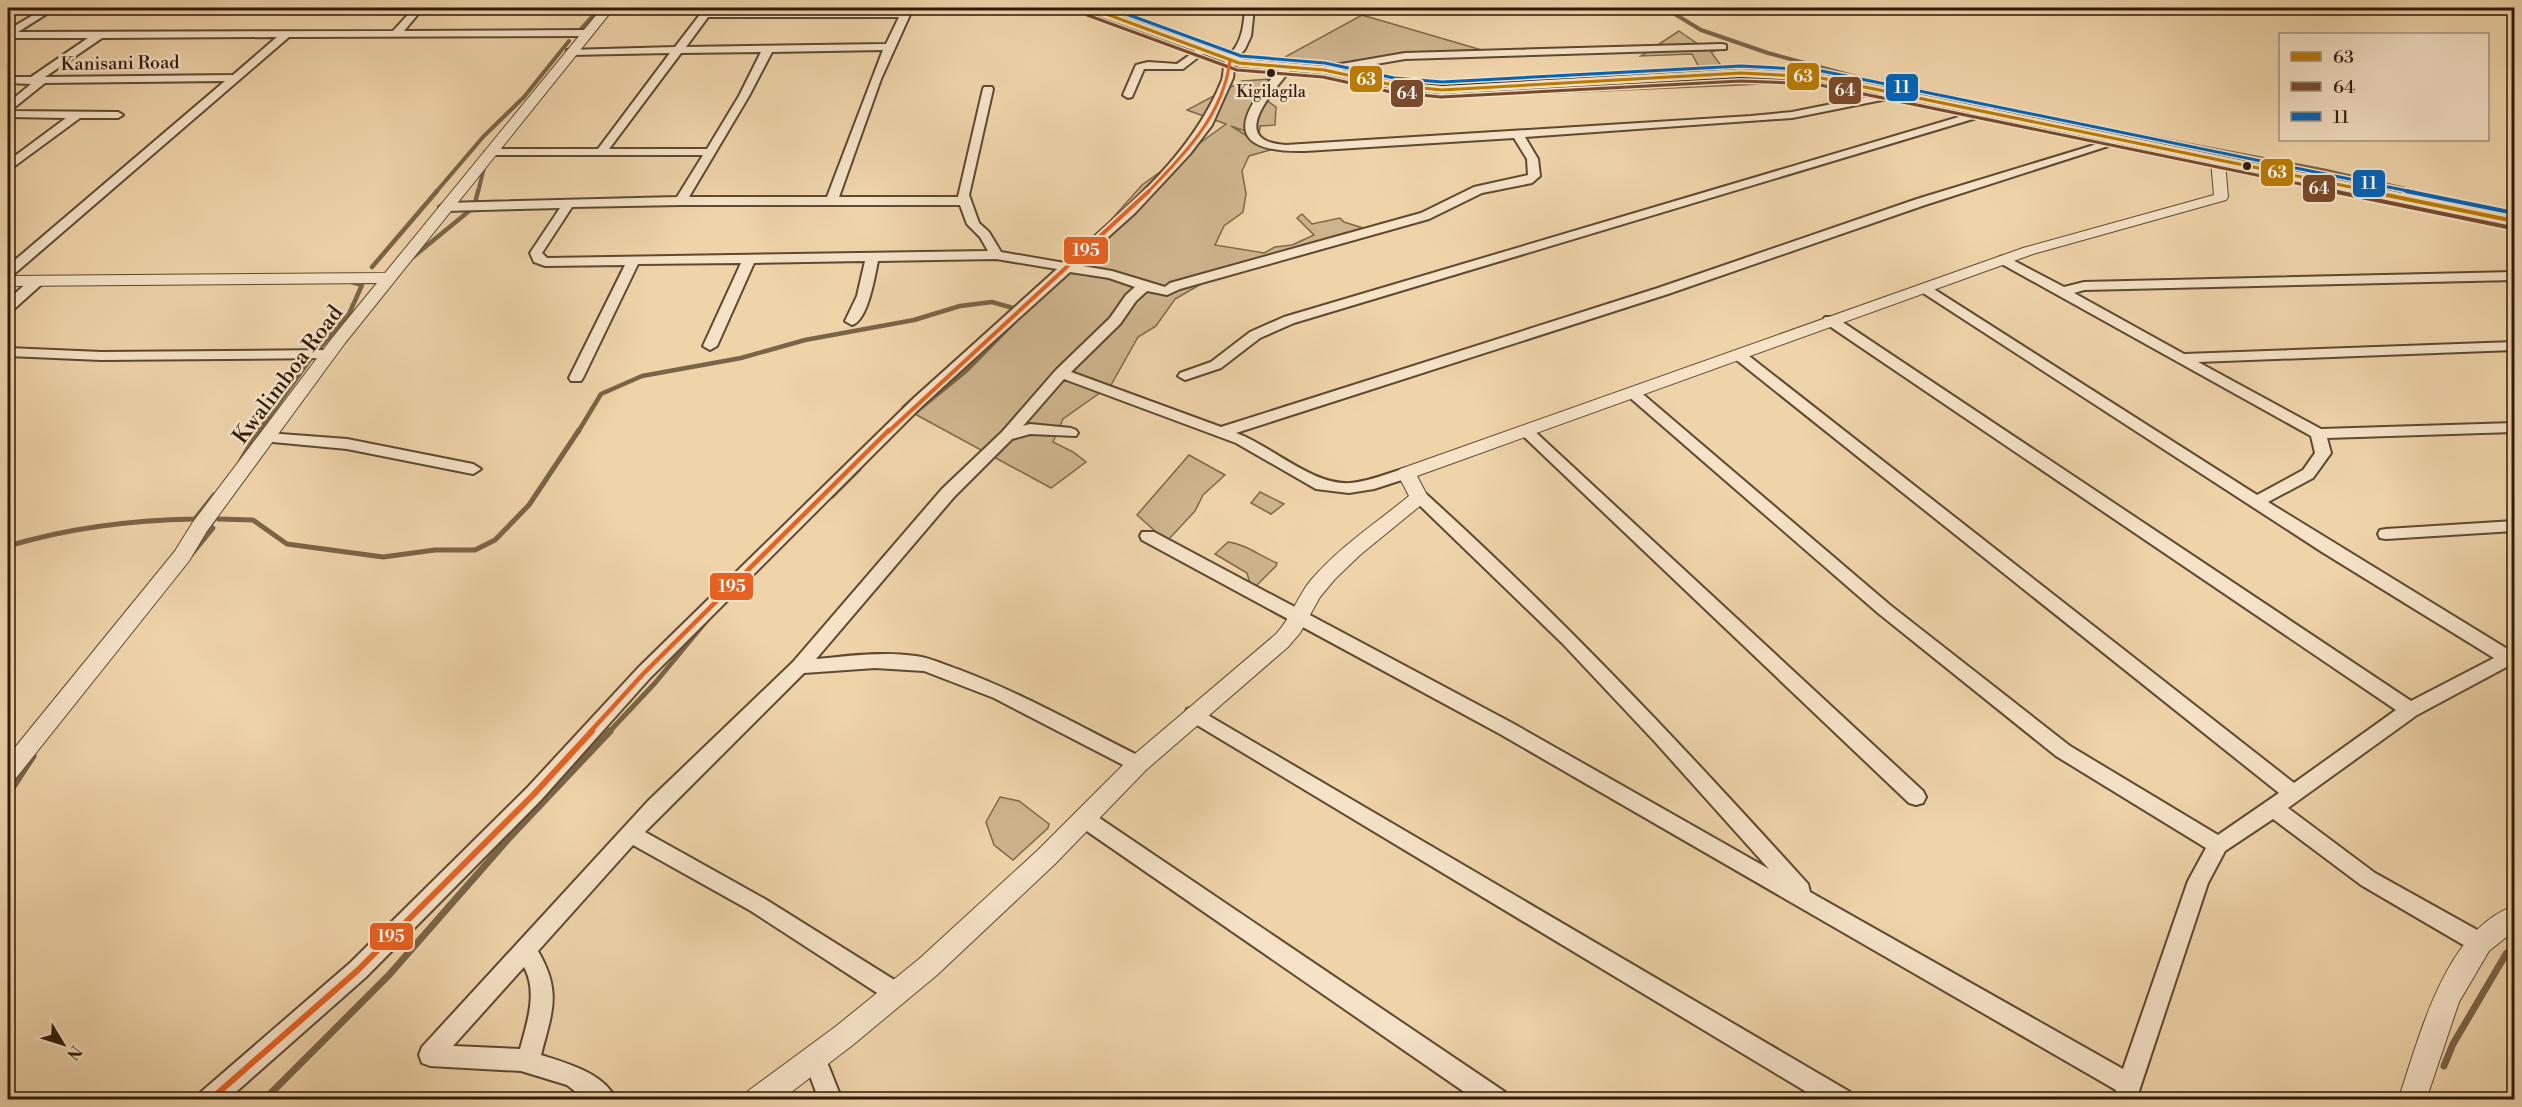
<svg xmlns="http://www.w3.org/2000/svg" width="2522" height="1107" viewBox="0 0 2522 1107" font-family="'Libre Bodoni',serif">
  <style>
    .green { fill: #ceb48d; stroke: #7e684a; stroke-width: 1.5 }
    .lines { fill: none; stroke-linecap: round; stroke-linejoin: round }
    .stream-far3 { stroke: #7a6447; stroke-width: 4 }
    .stream-far2 { stroke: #7a6447; stroke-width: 4.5 }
    .stream-far1 { stroke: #7a6447; stroke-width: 5 }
    .stream { stroke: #7a6447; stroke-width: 7 }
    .minor-casing { stroke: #5e4930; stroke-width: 4 }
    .tertiary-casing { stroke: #5e4930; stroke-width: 2 }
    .secondary-casing { stroke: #2e1b07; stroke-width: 4 }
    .minor { fill: #f5e2c7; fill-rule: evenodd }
    .tertiary { fill: #f5e2c7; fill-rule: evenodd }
    .secondary { fill: #f5e2c7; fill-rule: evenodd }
    .bus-1-far1-casing { stroke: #f5e2c7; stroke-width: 6 }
    .bus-1-casing { stroke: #f5e2c7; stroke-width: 8 }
    .bus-2-far1-casing { stroke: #f5e2c7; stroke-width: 6 }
    .bus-2-casing { stroke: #f5e2c7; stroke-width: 8 }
    .bus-3-far1-casing { stroke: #f5e2c7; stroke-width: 6 }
    .bus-3-casing { stroke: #f5e2c7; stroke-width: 8 }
    .bus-4-far3-casing { stroke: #f5e2c7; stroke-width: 6 }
    .bus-4-far2-casing { stroke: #f5e2c7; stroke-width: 8 }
    .bus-4-far1-casing { stroke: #f5e2c7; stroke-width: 9 }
    .bus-4-casing { stroke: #f5e2c7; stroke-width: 10 }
    .bus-1-far1 { stroke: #bb7c02; stroke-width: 3 }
    .bus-1 { stroke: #bb7c02; stroke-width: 4 }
    .bus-2-far1 { stroke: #7a4b2a; stroke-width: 3 }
    .bus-2 { stroke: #7a4b2a; stroke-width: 4 }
    .bus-3-far1 { stroke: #0065bd; stroke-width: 3 }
    .bus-3 { stroke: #0065bd; stroke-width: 4 }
    .bus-4-far3 { stroke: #e86121; stroke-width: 3 }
    .bus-4-far2 { stroke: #e86121; stroke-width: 4 }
    .bus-4-far1 { stroke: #e86121; stroke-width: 4.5 }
    .bus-4 { stroke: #e86121; stroke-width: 6 }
    .bus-dot { fill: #2e1b07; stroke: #f5e2c7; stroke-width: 2 }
    .labels { text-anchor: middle; stroke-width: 5; stroke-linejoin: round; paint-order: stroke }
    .far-bus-label { font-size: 16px; fill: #2e1b07; stroke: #f5e2c7 }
    .far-street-label { font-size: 18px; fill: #2e1b07; stroke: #f5e2c7 }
    .street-label { font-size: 22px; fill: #2e1b07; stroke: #f5e2c7 }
    .line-badge { stroke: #f5e2c7; stroke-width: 2 }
    .badge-label { font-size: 16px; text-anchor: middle; font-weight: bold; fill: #fff }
  </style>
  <rect width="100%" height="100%" fill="#efd3a9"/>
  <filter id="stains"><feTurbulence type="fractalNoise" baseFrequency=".00333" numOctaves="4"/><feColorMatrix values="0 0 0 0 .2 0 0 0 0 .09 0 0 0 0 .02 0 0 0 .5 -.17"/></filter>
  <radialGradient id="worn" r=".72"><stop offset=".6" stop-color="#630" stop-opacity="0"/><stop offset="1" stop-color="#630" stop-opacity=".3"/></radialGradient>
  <g class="green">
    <polygon points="1362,15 1485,51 1437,53 1328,64 1274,63"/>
    <polygon points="1679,31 1698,44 1718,50 1711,52 1725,71 1701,71 1692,54 1641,56"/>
    <polygon points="1271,79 1278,81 1275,92 1266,100 1276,107 1275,125 1260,126 1259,136 1231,126 1270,150 1249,156 1242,171 1246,194 1243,212 1224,226 1215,245 1264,253 1275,247 1292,245 1314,235 1297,218 1302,214 1312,224 1340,218 1344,222 1363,228 1302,245 1201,284 1175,299 1156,326 1138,337 1111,385 1063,419 1053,442 1073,452 1086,462 1051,488 902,407 1110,221 1142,185 1226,124 1187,110 1242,81"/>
    <polygon points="1189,455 1225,475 1203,495 1195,511 1169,539 1162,537 1137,515"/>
    <polygon points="1260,492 1284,504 1271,514 1251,503"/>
    <path d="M1228,542C1245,544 1260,556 1277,563L1276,566L1255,587L1250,584L1247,573L1215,554Z"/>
    <polygon points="1000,797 1019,801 1049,824 1048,828 1013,860 994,845 986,822"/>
  </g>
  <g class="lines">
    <g class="stream-far3">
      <polyline points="1665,8 1701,30 1768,53 1864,79 1959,98"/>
      <polyline points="579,31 600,8"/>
      <polyline points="1523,93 1802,81 1851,88"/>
      <polyline points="2028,114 2322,170 2419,192"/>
      <polyline points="2016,122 2105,143"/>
      <polyline points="2126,148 2338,192"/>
      <polyline points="436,192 483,137 524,97 569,41"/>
      <polyline points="478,192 485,164"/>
    </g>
    <g class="stream-far2">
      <polyline points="2331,191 2514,229"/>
      <polyline points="2413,191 2514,214"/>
      <polyline points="413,257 474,207 478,191"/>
      <polyline points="372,267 437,191"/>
      <polyline points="912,415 967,370 1018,318"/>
      <polyline points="258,432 312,357 349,314 362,285 352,282"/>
      <polyline points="578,432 601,394 642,376 741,358 805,340 914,320 960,306 992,302 1020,310"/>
    </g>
    <g class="stream-far1">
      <polyline points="241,460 259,430"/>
      <polyline points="832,496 859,469"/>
      <polyline points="218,519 253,520 287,544 383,557 435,550 475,550 495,540 529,505 579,430"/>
      <path d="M8,546C69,528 131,520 195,519L214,495"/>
      <polyline points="191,555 213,528 209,526 213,521"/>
      <polyline points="609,732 655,683 708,619"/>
    </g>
    <g class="stream">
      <polyline points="8,794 33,756"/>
      <polyline points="2444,1066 2453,1044 2506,954 2514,946"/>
      <polyline points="264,1100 389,975 509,838 610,731"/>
    </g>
    <defs>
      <g id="minor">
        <path d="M45,8H56L18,32L393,31L414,8H423L404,31L586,30L591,33L586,36L289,37L13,275L8,276V266L225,81L45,83L10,111L118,112L123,115L118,118H80L12,168L8,169V161L66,118L8,117V103L31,84L8,83V77H31L88,38H8V30ZM277,37L233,75L45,77L102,38Z"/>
        <path d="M705,8H714L713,11H903L905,8H913L881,79L839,197H958L983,89L984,87H992L993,89L969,195L979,223L989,232L1001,252L1065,263C1124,210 1192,156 1222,80C1224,74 1223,68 1225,62C1226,56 1232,53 1235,48C1243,36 1244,21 1245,8H1254L1251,36L1245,49L1235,61L1233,78L1212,125L1190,154L1135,213L1077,265L1112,271L1165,287L1170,283L1421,213L1474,187L1528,175L1527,159L1514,138L1305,151C1219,153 1239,112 1283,66L1292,68C1274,91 1225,141 1286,145L1751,116L1792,112L1902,90L1907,93L1902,96L1792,118L1525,137L1538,159L1540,176L1532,183L1482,193L1429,219L1180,289L1167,295L1147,291L1136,301L1120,324L1071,372L1221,427L1658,288L1917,199L2117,138L2121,137L2127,140L1925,205L1668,294L1236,433C1272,446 1313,486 1351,483C1371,481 1388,473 1406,468L1414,473L1411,477L1374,489L1349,493L1316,489L1236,443L1064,379L1023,426L1030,424L1071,428L1076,430L1078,433L1076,436L1030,434L1012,439L954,497L816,659C849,656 883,651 916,656C931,658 945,665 960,670C1024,694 1083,728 1145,759L1148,764L1145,769L1138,772L1131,769L994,698L924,671L875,668L804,673L645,832L765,899L904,986L907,993L904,1000L896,1003L888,1000L751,911L633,845L538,951C562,992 552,1012 541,1055C566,1063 605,1073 616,1100H586L567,1085L521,1071L430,1066L422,1063L419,1055L422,1047L648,801L793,662L942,489L1002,432L1056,370L1110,318L1126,295L1135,287L1109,278L1070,272L924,404L650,678L541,800L366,977L227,1100H198L201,1092L350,963L527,788L638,668L914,398L1057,269L996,259L878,261C875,275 868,321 852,325L845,321L857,296L865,261L754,263L717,346L710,350L703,346L741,263L638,264L583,378L581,381H571L569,378L625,265L545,266L534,262L530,253L560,208L445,211L439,207L445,203L677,197L703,155H491L485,152L491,149H598L670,53L571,55L567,54V50L675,47ZM708,17H899L886,44L686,47ZM883,50L827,197H689L749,96L772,52ZM761,52L739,96L707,149H609L681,53ZM681,205H960L967,224L980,237L988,251L547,258L542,253L572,207ZM524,967C538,992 527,1023 520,1049L453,1046Z"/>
        <polygon points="1722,44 1726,45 1726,49 1405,59 1324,73 1319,70 1324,67 1405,53"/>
        <polygon points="1201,47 1206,50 1205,52 1183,69 1144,69 1132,97 1128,98 1123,95 1136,65 1148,62 1177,64"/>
        <polygon points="1989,108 1993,109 1993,113 1294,323 1260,338 1221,368 1185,380 1178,376 1180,373 1211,362 1250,332 1284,317"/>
        <path d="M2005,256L2064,287L2084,282L2514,272V280L2084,290L2074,293L2184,354L2514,342V350L2198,362L2321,429L2514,423V432L2327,438L2331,453L2313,478L2268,502L2509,650L2514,649V663L2417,715L2288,808L2375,873L2488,936L2491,943L2488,950L2480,952L2472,950L2361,885L2273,819L2225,851L2208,883L2136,1100H2112L2116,1090L1500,734L1142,540L1140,536L1142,532H1154L1514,724L1769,869L1656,743L1562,643L1411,497L1419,492L1425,493C1561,616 1685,748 1808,884L1810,892L2123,1069L2188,881L2206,848L2056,756L1878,613L1628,396L1626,393L1628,390H1638L1890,605L2070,746L2218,835L2279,793L1734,358L1732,355L1734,352H1744L2294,783L2396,710L1825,323L1823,320L1825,317H1835L2411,701L2494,658L2322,552L1917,289L1919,286H1929L2257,495L2303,470L2315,453L2311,436L2000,263L1999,260L2000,257Z"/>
        <polygon points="37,277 42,278 44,281 42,284 13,310 8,311 8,300 32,278"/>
        <polygon points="8,348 101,352 328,350 335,354 328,358 101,360 8,356"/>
        <polygon points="1526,426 1531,428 1923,791 1926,797 1923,803 1916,805 1909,803 1521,434 1519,431"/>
        <polygon points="267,433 347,439 473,464 481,469 473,474 347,449 262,441 259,438"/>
        <polygon points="2514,521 2514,531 2386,539 2380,538 2378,534 2380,530 2386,529"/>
        <polygon points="1194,707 1850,1092 1853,1100 1820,1100 1187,719 1185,714 1187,709"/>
        <polygon points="1085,811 1092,813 1505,1092 1508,1100 1476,1100 1078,825 1075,819 1078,813"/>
        <polygon points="815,1049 823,1052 842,1100 819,1100 804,1060 807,1052"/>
      </g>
      <g id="tertiary">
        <polygon points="602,8 614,8 345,343 207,531 189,561 16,778 8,781 8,756 175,551 193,522 333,337 377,283 8,286 8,276 385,273"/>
        <path d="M2218,157L2225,161L2228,197L2226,200L2033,254L1417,476L1428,497L1426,501L1360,555L1335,579L1320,597L1300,633L1288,647L1146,770L1055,864L937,975L854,1044L781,1100H744L748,1091L835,1027L919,959L1038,850L1130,758L1276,634C1291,618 1297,597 1311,580C1339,547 1376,523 1409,496L1397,473L1400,469L2023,248L2214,195L2211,161Z"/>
        <path d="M2514,906V931L2489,951L2459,1002L2426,1100H2398C2420,1037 2444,931 2514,906Z"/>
      </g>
      <polygon id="secondary" points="1083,8 1101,8 1242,59 1324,66 1393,81 1442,86 1741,69 1816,73 2514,216 2514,226 1816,81 1741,77 1442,94 1393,89 1324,74 1239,67 1085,11"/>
    </defs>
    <use href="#minor" class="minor-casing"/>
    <use href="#tertiary" class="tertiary-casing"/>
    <use href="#secondary" class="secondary-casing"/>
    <use href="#minor" class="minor"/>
    <use href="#tertiary" class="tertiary"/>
    <use href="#secondary" class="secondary"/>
    <defs>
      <polyline id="bus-1-far1" points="1090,8 1239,63 1324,70 1393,85 1442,90 1741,73 1816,77 2375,192"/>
      <polyline id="bus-1" points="2367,191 2514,221"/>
      <polyline id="bus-2-far1" points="1087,15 1237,70 1323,77 1391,92 1441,97 1741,81 1815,84 2339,192"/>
      <polyline id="bus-2" points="2332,191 2512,228"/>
      <polyline id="bus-3-far1" points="1110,8 1241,56 1325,63 1394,78 1442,82 1741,66 1817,70 2413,192"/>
      <polyline id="bus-3" points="2406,191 2514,213"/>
      <path id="bus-4-far3" d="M1148,192C1184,155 1224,114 1230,60"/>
      <polyline id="bus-4-far2" points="888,432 1149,191"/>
      <polyline id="bus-4-far1" points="590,732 644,673 889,430"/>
      <polyline id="bus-4" points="210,1100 358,970 534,794 592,731"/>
    </defs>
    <use href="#bus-1-far1" class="bus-1-far1-casing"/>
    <use href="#bus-1" class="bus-1-casing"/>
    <use href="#bus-2-far1" class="bus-2-far1-casing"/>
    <use href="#bus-2" class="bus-2-casing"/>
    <use href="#bus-3-far1" class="bus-3-far1-casing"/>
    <use href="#bus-3" class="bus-3-casing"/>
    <use href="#bus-4-far3" class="bus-4-far3-casing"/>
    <use href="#bus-4-far2" class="bus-4-far2-casing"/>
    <use href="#bus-4-far1" class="bus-4-far1-casing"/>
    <use href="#bus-4" class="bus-4-casing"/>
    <use href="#bus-1-far1" class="bus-1-far1"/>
    <use href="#bus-1" class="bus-1"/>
    <use href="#bus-2-far1" class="bus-2-far1"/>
    <use href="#bus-2" class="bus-2"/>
    <use href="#bus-3-far1" class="bus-3-far1"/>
    <use href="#bus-3" class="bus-3"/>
    <use href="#bus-4-far3" class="bus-4-far3"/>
    <use href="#bus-4-far2" class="bus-4-far2"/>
    <use href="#bus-4-far1" class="bus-4-far1"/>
    <use href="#bus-4" class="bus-4"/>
  </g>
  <g class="bus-dot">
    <circle cx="1271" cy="73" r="5"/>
    <circle cx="2247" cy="166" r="5"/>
  </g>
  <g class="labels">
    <g class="far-bus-label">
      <text x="1271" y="97">Kigilagila</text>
    </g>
    <g class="far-street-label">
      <text transform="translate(120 63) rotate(-1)" y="6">Kanisani Road</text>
    </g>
    <g class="street-label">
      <text transform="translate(287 374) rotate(-53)" y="8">Kwalimboa Road</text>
    </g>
  </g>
  <g class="line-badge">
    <rect x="1786" y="62" width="34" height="29" rx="6" fill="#bb7c02"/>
    <rect x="1349" y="65" width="34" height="28" rx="6" fill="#bb7c02"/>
    <rect x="1885" y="73" width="34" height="29" rx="6" fill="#0065bd"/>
    <rect x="1828" y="76" width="34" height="29" rx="6" fill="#7a4b2a"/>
    <rect x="1390" y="79" width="34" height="29" rx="6" fill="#7a4b2a"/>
    <rect x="2260" y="158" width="34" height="29" rx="6" fill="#bb7c02"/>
    <rect x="2352" y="169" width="34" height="29" rx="6" fill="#0065bd"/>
    <rect x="2302" y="174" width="34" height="29" rx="6" fill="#7a4b2a"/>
    <rect x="1063" y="236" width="46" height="29" rx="6" fill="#e86121"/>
    <rect x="709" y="572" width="45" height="29" rx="6" fill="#e86121"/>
    <rect x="369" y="922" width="45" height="29" rx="6" fill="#e86121"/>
  </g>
  <g class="badge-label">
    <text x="1803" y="82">63</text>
    <text x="1366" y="85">63</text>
    <text x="1902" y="93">11</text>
    <text x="1845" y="96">64</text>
    <text x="1407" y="99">64</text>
    <text x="2277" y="178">63</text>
    <text x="2369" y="189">11</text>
    <text x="2319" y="194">64</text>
    <text x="1086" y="256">195</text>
    <text x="732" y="592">195</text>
    <text x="391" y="942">195</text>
  </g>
  <rect width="2522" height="1107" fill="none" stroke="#efd3a9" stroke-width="30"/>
  <rect x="9" y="9" width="2504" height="1089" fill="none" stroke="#2e1b07" stroke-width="3"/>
  <rect x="15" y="15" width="2492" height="1077" fill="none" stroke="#2e1b07" stroke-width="1.5"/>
  <rect x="2279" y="33" width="210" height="108" fill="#f5e2c7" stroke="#a5927a" stroke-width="1.5"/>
  <rect x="2291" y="52" width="30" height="9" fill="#bb7c02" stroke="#a5927a" stroke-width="1.5"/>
  <text x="2333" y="63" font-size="18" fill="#2e1b07">63</text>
  <rect x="2291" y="82" width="30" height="9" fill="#7a4b2a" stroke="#a5927a" stroke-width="1.5"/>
  <text x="2333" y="93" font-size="18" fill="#2e1b07">64</text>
  <rect x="2291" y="112" width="30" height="9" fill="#0065bd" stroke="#a5927a" stroke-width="1.5"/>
  <text x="2333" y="123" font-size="18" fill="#2e1b07">11</text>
  <g transform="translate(63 1044) rotate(128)" stroke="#f5e2c7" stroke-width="4.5" paint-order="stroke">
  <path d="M0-4.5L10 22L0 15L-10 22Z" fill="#2e1b07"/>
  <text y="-9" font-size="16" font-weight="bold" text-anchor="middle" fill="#2e1b07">N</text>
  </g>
  <rect width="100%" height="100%" filter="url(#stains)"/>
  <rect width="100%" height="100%" fill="url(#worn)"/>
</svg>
